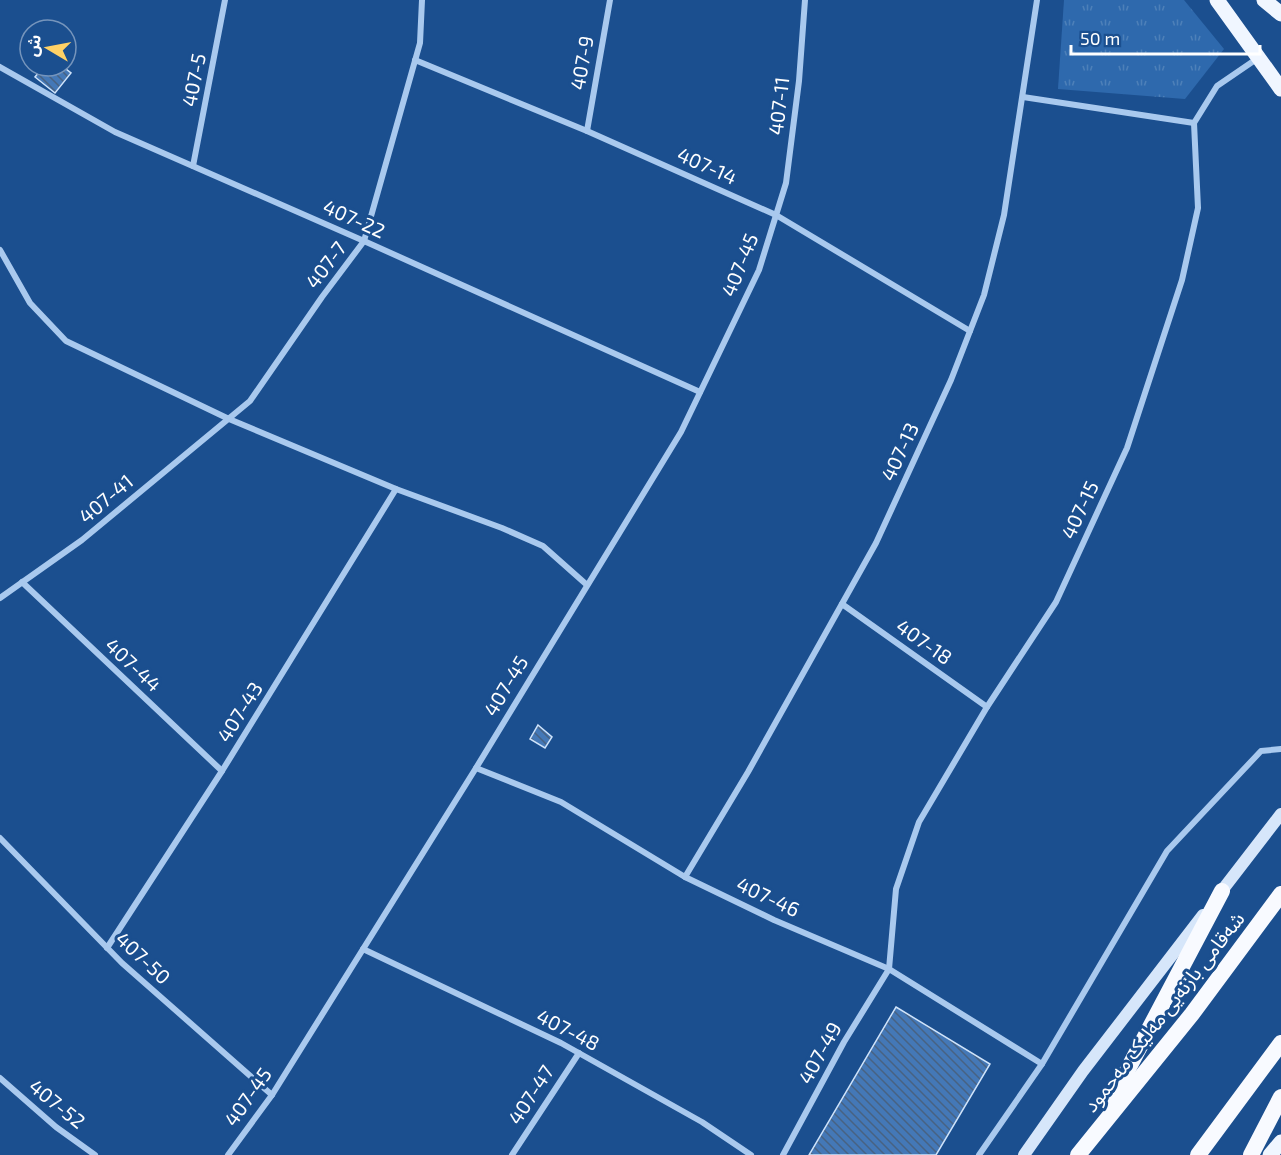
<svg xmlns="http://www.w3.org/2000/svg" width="1281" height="1155" viewBox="0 0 1281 1155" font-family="'Exo 2','Noto Sans Arabic',sans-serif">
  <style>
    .grass { fill: url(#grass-tufts) }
    .building { fill: url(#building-back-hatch); stroke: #cfe3fa; stroke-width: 1.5 }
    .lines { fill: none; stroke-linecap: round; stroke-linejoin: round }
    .minor { stroke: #a9c9ee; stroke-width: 6 }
    .secondary { stroke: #d6e6fa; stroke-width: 12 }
    .primary { stroke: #f0f6ff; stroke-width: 15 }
    .trunk { stroke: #f8faff; stroke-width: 16 }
    .labels { text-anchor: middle; stroke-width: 6; stroke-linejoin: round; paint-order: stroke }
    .street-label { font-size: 20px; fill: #fff; stroke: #1b4f8f }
  </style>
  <defs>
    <pattern id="grass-tufts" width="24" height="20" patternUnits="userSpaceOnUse" patternTransform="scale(1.5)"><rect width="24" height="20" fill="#2e69ad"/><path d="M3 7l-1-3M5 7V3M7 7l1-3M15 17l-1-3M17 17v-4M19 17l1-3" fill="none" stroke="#4d80b9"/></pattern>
    <pattern id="building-back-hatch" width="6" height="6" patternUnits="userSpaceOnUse" patternTransform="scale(1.5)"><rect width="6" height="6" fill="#4478b7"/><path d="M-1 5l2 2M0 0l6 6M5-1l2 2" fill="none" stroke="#486282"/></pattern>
  </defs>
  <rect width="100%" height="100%" fill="#1b4f8f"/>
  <polygon class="grass" points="1064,0 1184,0 1224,49 1185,99 1058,89"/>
  <g class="building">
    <polygon points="44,66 62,66 71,73 55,93 35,77"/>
    <polygon points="538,725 552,737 545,748 530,739"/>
    <polygon points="896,1007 990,1064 936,1155 809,1155"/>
  </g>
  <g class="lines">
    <g class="minor">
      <polyline points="415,60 587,131 776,215 970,331"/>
      <polyline points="0,67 115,132 364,241 700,392"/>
      <polyline points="1023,97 1194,123"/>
      <polyline points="587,131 610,0"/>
      <polyline points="193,166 225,0"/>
      <polyline points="0,250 30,303 66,341 229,419 396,489 502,528 543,546 587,585"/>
      <polyline points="22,582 222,771"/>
      <polyline points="0,598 82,540 250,401 322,297 364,241 420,43 422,0"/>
      <polyline points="842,604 987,707"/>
      <polyline points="476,768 561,802 685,877 774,920 889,969 1042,1064"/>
      <polyline points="0,838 122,963 272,1095"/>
      <polyline points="685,877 748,772 876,543 951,380 984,295 1004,215 1037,0"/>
      <polyline points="107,948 222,771 396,489"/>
      <polyline points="363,949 561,1043 702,1122 751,1155"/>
      <polyline points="0,1078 56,1127 95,1155"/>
      <polyline points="228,1155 272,1095 476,768 681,432 759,270 786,183 799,81 805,0"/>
      <polyline points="512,1155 579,1053"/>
      <polyline points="783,1155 844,1042 889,969 896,889 919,822 987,707 1056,602 1127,448 1182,280 1198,208 1194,123 1217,86 1258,58"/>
      <polyline points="979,1155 1042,1064 1167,851 1261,751 1281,749"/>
    </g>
    <g class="secondary">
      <polyline points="1217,897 1281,814"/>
      <polyline points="1024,1155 1083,1071 1203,915"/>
    </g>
    <g class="primary">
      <polyline points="1217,0 1281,89"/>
      <polyline points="1264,0 1281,14"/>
      <polyline points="1270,1155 1281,1142"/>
    </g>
    <g class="trunk">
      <polyline points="1109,1105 1222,891"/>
      <polyline points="1078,1155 1192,1014 1281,894"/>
      <polyline points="1198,1155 1281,1043"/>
      <polyline points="1251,1155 1281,1097"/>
    </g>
  </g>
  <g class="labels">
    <g class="street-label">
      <text transform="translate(582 63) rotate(-80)" y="7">407-9</text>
      <text transform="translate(194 80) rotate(-79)" y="7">407-5</text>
      <text transform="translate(779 106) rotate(-83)" y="7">407-11</text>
      <text transform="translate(707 166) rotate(24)" y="7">407-14</text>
      <text transform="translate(354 219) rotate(24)" y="7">407-22</text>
      <text transform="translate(326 265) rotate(-53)" y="7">407-7</text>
      <text transform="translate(740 265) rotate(-68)" y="7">407-45</text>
      <text transform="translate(900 452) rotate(-65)" y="7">407-13</text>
      <text transform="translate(106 499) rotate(-40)" y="7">407-41</text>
      <text transform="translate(1080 510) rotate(-65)" y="7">407-15</text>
      <text transform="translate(924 642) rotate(35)" y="7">407-18</text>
      <text transform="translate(133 665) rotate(43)" y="7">407-44</text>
      <text transform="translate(506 686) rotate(-59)" y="7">407-45</text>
      <text transform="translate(240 712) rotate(-58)" y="7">407-43</text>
      <text transform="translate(768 897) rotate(25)" y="7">407-46</text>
      <text transform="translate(143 958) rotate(43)" y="7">407-50</text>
      <text transform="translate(1164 1012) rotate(-52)" y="7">شەقامی بازنەیی مەلیک مەحمود</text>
      <text transform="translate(568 1030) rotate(27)" y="7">407-48</text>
      <text transform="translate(820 1053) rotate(-61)" y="7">407-49</text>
      <text transform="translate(531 1095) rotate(-57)" y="7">407-47</text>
      <text transform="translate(248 1097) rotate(-55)" y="7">407-45</text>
      <text transform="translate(57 1104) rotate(39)" y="7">407-52</text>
    </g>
  </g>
  <g transform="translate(48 48) rotate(280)"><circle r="28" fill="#1b4f8f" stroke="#7695bc" stroke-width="1.5"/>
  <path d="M0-4.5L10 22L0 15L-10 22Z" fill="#ffd166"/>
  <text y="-9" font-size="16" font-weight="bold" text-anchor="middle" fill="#ffffff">ش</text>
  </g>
  <path d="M1071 45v9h189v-9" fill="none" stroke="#ffffff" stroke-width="3"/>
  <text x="1080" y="45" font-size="18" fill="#ffffff" stroke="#1b4f8f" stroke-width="4.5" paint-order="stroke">50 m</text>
</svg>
